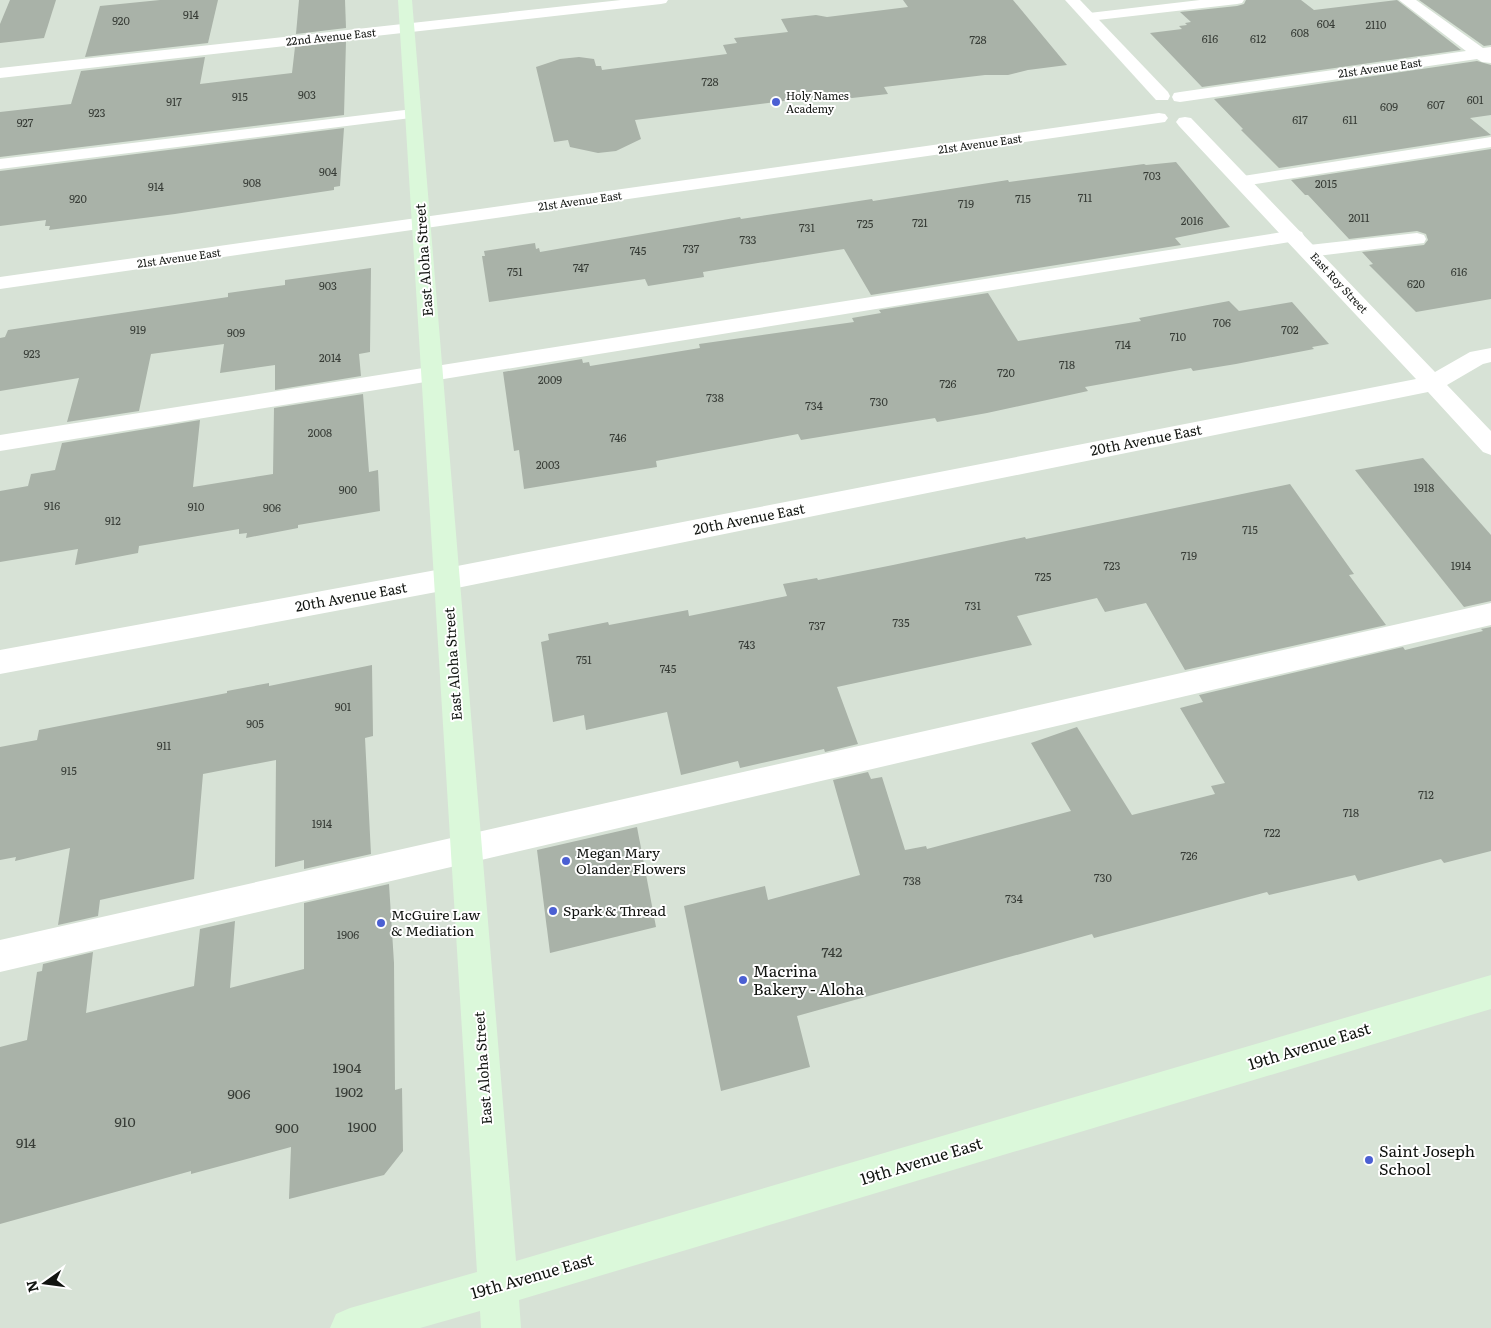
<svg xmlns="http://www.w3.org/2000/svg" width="1491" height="1328" viewBox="0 0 1491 1328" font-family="Literata,serif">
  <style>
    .building { fill: #a9b2a8 }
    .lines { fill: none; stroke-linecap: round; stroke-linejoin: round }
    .lane { fill: #fff; fill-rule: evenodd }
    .street { fill: #fff; fill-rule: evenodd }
    .secondary { fill: #dbf8da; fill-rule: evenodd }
    .poi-dot { fill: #4b5fd3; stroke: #fff; stroke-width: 2 }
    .labels { text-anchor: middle; stroke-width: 4; stroke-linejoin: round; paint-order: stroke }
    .number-label { font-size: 11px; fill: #373c36 }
    .far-street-label { font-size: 11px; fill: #111410; stroke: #fff }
    .far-poi-label { font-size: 11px; fill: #111410; stroke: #fff; text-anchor: start }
    .street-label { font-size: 14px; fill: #111410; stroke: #fff }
    .poi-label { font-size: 14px; fill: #111410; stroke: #fff; text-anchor: start }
    .near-number-label { font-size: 14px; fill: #373c36 }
    .near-poi-label { font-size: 16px; fill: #111410; stroke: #fff; text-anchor: start }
    .near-street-label { font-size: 16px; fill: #111410; stroke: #fff }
  </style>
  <rect width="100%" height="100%" fill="#d7e2d6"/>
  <g class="building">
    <polygon points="10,0 56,0 44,38 0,43 0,24"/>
    <polygon points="160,0 218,0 208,43 85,57 100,6"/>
    <polygon points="299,0 345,0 346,28 296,34"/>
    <polygon points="903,0 1013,0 1067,65 1028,70 1008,75 985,75 884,87 888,94 852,98 835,96 825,98 824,96 635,120 641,139 616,151 598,153 570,147 568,140 554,142 536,67 560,59 579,57 594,59 596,66 601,66 602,70 727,54 723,45 737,43 734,38 788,32 781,19 816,15 827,17 908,7"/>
    <polygon points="1246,0 1301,0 1314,10 1397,0 1461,50 1202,87 1150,33 1182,29 1179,26 1187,25 1185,23 1191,22 1180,12 1237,6 1244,4"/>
    <polygon points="1419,0 1491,0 1491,45 1484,46"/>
    <polygon points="346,41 344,115 0,157 0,112 71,104 81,71 205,57 200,84 292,73 295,47"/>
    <polygon points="1477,61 1491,65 1491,115 1470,118 1491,135 1279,168 1241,130 1243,129 1214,99"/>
    <polygon points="344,128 340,186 334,187 334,190 175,214 49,230 50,226 45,226 46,220 0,226 0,171"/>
    <polygon points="1491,149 1491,299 1416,312 1369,265 1373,264 1362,252 1424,245 1428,240 1426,234 1417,231 1349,239 1308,195 1305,195 1291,180"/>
    <polygon points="1176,162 1230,227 1175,238 1181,245 871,295 844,249 703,272 704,277 648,286 645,279 489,302 482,256 485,256 484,251 535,243 536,249 539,248 540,252 740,217 741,219 872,199 873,201 1008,180 1009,182 1144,164 1146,165"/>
    <polygon points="371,268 370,352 359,354 361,376 275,390 275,365 220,373 224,344 151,354 139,411 67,422 79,378 0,391 0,338 5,337 8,330 228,297 228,293 285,285 285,280"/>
    <polygon points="988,293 1018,341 1141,321 1139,318 1229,301 1239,311 1292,302 1329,344 1312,347 1314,349 1236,364 1193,371 1191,368 1085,387 1088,391 987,413 937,422 935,418 801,440 798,434 656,461 657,467 524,489 519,450 514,451 503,372 582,359 583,363 589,362 590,366 700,348 699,344 854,322 852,318 881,313 879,310"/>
    <polygon points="363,394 369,472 378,470 380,511 298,525 298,528 246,538 247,533 239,534 239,529 139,546 138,553 75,565 78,549 0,562 0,491 28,486 31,474 55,470 62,443 200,420 193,487 273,474 274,408"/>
    <polygon points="1423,458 1491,535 1491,601 1464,607 1355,470"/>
    <polygon points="1290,484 1354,574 1349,575 1386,625 1185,670 1146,603 1105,612 1097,598 1017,616 1032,645 837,687 858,744 825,752 824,749 740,768 738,761 681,775 667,712 586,730 584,715 553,722 541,642 549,640 548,634 608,622 609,625 688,610 689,616 787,596 783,584 817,578 818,580 893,565 1025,537 1026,539"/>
    <polygon points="1491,627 1491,851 1444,863 1441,859 1358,881 1355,875 1269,895 1267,892 1094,938 1092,934 797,1016 810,1067 721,1091 684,906 765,886 768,900 860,875 833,780 868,772 871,779 882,777 905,850 926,846 927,849 1071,811 1031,743 1077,727 1132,815 1215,794 1211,786 1225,783 1180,708 1203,702 1199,695 1403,647 1405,650 1483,631 1481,629"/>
    <polygon points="372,665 373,736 365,738 371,854 304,869 304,860 275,867 276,760 203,774 194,879 100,900 98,916 58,925 70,848 15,861 16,857 0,860 0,747 37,740 39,730 227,693 227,691 269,683 269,686"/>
    <polygon points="637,827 656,927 550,953 537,850"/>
    <polygon points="389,884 394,963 395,1090 402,1088 403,1151 384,1175 289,1199 291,1147 191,1174 191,1171 0,1224 0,1047 27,1040 37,972 42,971 43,964 93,952 86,1013 194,986 200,929 235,921 230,988 304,969 304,903"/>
  </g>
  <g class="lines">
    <g class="lane">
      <polygon points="1200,0 1244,0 1242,3 1237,4 1089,21 1084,20 1082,17 1084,14 1089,13"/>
      <polygon points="413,109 419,111 421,114 419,117 0,169 0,159"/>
      <polygon points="1491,137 1491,147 1243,186 1237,185 1234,181 1237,177 1243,176"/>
      <polygon points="1295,230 1302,232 1304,236 1302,240 0,451 0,435"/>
      <polygon points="1417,233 1424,235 1426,239 1424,243 1309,257 1302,255 1300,251 1302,247 1309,245"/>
      <polygon points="1491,603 1491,625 0,972 0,940"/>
    </g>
    <g class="street">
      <polygon points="621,0 668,0 666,3 661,4 0,78 0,68"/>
      <polygon points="1065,0 1080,0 1168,92 1170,96 1168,100 1156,100"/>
      <polygon points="1399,0 1416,0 1483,48 1491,47 1491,63 1482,62 1477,59 1180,102 1174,101 1172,97 1174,93 1180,92 1466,51"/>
      <polygon points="1159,113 1165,114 1168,118 1165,122 0,289 0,277"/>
      <polygon points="1185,117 1191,118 1435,372 1470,352 1491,348 1491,362 1483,364 1447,385 1491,431 1491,455 1483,452 1428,392 447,590 0,674 0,650 447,568 1416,379 1179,126 1176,122 1179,118"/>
    </g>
    <polygon class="secondary" points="398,0 412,0 516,1261 1491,975 1491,1009 519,1300 521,1328 481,1328 480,1311 420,1328 330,1328 336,1314 350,1308 477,1272"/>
  </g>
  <g class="poi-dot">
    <circle cx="776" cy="102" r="5"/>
    <circle cx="566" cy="861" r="5"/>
    <circle cx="553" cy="911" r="5"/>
    <circle cx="381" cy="923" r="5"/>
    <circle cx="743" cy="980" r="5"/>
    <circle cx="1369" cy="1160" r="5"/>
  </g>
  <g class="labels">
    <g class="number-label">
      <text x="191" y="19">914</text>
      <text x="121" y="25">920</text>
      <text x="1326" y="28">604</text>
      <text x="1376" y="29">2110</text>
      <text x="1300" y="37">608</text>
      <text x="1210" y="43">616</text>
      <text x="1258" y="43">612</text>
      <text x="978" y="44">728</text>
      <text x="710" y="86">728</text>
      <text x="307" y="99">903</text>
      <text x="240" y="101">915</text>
      <text x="1475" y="104">601</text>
      <text x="174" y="106">917</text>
      <text x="1436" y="109">607</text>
      <text x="1389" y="111">609</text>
      <text x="97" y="117">923</text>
      <text x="1300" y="124">617</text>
      <text x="1350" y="124">611</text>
      <text x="25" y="127">927</text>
      <text x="328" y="176">904</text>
      <text x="1152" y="180">703</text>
      <text x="252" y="187">908</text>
      <text x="1326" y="188">2015</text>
      <text x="156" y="191">914</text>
      <text x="1085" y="202">711</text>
      <text x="78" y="203">920</text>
      <text x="1023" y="203">715</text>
      <text x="966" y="208">719</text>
      <text x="1359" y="222">2011</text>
      <text x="1192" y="225">2016</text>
      <text x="920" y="227">721</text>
      <text x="865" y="228">725</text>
      <text x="807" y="232">731</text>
      <text x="748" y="244">733</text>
      <text x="691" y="253">737</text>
      <text x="638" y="255">745</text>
      <text x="581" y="272">747</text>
      <text x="515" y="276">751</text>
      <text x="1459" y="276">616</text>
      <text x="1416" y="288">620</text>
      <text x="328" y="290">903</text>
      <text x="1222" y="327">706</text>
      <text x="138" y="334">919</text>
      <text x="1290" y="334">702</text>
      <text x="236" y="337">909</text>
      <text x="1178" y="341">710</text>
      <text x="1123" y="349">714</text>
      <text x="32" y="358">923</text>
      <text x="330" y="362">2014</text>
      <text x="1067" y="369">718</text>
      <text x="1006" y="377">720</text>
      <text x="550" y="384">2009</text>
      <text x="948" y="388">726</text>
      <text x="715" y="402">738</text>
      <text x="879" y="406">730</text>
      <text x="814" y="410">734</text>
      <text x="320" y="437">2008</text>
      <text x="618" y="442">746</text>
      <text x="548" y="469">2003</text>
      <text x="1424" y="492">1918</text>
      <text x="348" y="494">900</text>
      <text x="52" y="510">916</text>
      <text x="196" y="511">910</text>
      <text x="272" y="512">906</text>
      <text x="113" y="525">912</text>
      <text x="1250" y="534">715</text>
      <text x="1189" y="560">719</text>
      <text x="1112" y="570">723</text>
      <text x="1461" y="570">1914</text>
      <text x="1043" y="581">725</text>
      <text x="973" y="610">731</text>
      <text x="901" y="627">735</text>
      <text x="817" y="630">737</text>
      <text x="747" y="649">743</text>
      <text x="584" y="664">751</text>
      <text x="668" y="673">745</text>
      <text x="343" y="711">901</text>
      <text x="255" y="728">905</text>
      <text x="164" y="750">911</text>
      <text x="69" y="775">915</text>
      <text x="1426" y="799">712</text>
      <text x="1351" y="817">718</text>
      <text x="322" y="828">1914</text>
      <text x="1272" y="837">722</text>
      <text x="1189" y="860">726</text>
      <text x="1103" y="882">730</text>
      <text x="912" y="885">738</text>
      <text x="1014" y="903">734</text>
      <text x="348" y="939">1906</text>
    </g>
    <g class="far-street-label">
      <text transform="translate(331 37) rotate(-6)" y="4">22nd Avenue East</text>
      <text transform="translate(1380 68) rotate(-8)" y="4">21st Avenue East</text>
      <text transform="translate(980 144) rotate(-8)" y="4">21st Avenue East</text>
      <text transform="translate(580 201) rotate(-8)" y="4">21st Avenue East</text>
      <text transform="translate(179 258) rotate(-8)" y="4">21st Avenue East</text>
      <text transform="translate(1339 283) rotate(47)" y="4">East Roy Street</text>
    </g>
    <g class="far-poi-label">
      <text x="786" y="100">Holy Names<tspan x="786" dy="13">Academy</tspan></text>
    </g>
    <g class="street-label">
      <text transform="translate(424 260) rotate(-94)" y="5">East Aloha Street</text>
      <text transform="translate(1146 440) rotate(-11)" y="5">20th Avenue East</text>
      <text transform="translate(749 519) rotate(-11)" y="5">20th Avenue East</text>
      <text transform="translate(351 597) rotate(-10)" y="5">20th Avenue East</text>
      <text transform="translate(453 664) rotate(-94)" y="5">East Aloha Street</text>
      <text transform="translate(483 1068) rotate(-94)" y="5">East Aloha Street</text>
    </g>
    <g class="poi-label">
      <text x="576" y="858">Megan Mary<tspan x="576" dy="16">Olander Flowers</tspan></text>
      <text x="563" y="916">Spark &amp; Thread</text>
      <text x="391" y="920">McGuire Law<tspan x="391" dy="16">&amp; Mediation</tspan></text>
    </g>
    <g class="near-number-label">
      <text x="832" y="957">742</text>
      <text x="347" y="1073">1904</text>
      <text x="349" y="1097">1902</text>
      <text x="239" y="1099">906</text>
      <text x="125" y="1127">910</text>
      <text x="362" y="1132">1900</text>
      <text x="287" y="1133">900</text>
      <text x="26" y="1148">914</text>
    </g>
    <g class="near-poi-label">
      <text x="753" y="977">Macrina<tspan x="753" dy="18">Bakery - Aloha</tspan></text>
      <text x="1379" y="1157">Saint Joseph<tspan x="1379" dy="18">School</tspan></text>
    </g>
    <g class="near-street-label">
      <text transform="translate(1309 1046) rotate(-17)" y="6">19th Avenue East</text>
      <text transform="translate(921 1161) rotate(-17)" y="6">19th Avenue East</text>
      <text transform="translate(532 1276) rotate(-16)" y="6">19th Avenue East</text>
    </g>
  </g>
  <g transform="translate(45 1283) rotate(256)" stroke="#ffffff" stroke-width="4" paint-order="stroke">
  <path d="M0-4L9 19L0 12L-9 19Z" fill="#111410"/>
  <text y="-8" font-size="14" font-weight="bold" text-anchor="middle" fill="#111410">N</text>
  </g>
</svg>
